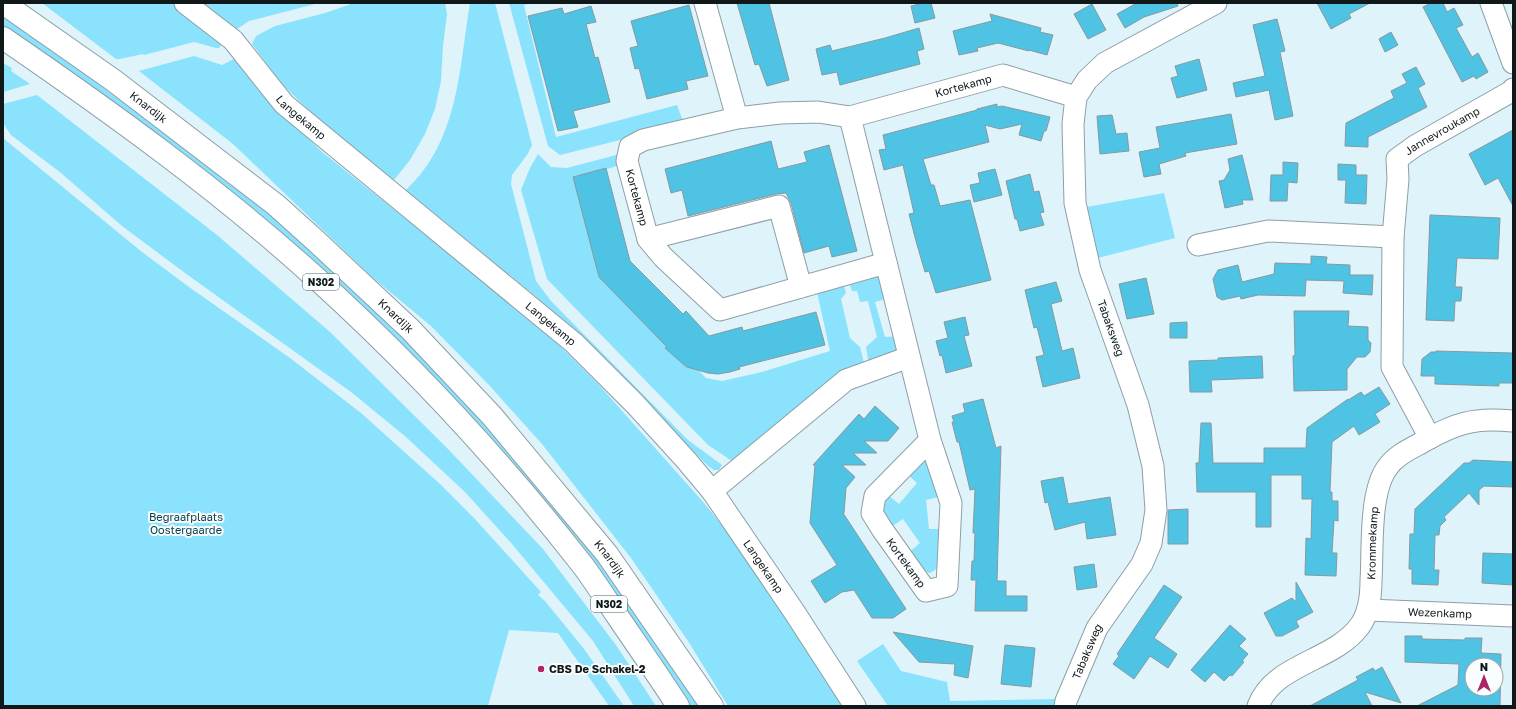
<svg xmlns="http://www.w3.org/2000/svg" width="1516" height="709" viewBox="0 0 1516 709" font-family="'Golos Text',sans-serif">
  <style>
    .green { fill: #8ae2fc }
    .building { fill: #4ec3e3; stroke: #87999f; fill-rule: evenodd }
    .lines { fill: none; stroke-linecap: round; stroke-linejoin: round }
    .street-casing { stroke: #8d9fa5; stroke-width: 23 }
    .primary-casing { stroke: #8d9fa5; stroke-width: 24 }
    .street { stroke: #fff; stroke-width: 21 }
    .primary { stroke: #fff; stroke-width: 22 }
    .poi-dot { fill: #ae2466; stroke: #f9fdfe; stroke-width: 1.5 }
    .labels { text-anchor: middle; stroke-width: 4; stroke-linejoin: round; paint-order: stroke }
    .shield { fill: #f9fdfe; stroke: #575d5e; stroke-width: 1 }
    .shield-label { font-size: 10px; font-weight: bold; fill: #11181a }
    .street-label { font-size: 11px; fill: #11181a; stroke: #f9fdfe }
    .park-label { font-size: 11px; fill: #0b404e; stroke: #f9fdfe }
    .poi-label { font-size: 11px; font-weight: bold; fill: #11181a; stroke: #f9fdfe; text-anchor: start }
  </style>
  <rect width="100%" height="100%" fill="#dff3fa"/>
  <g class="green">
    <polygon points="42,3 172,3 222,44 219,48 216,48 194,42 144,55 143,54 120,59 116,59"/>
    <polygon points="202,3 319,3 249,21 237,29"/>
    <polygon points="354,3 445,3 447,14 443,46 441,81 435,109 425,134 410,160 394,180 336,137 281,83 252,44 256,36 275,26 325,13"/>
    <path d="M470,3H495L532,145L527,155L512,175L511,184L536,281L551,301L688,440L722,465L719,470H714L707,465L606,364L535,296L406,190C459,141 459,69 470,3Z"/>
    <polygon points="509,3 531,3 524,5 556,137 677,105 684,124 560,155 548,146"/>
    <polygon points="3,15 46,45 271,213 407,336 487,424 603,560 702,706 688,706 395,341 3,28"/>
    <polygon points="194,56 222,65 236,58 263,93 322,152 541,327 599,385 704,503 763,577 844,706 728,706 688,641 631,558 542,444 489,385 431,326 372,277 233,144 139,71"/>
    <polygon points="3,63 12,68 11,71 30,84 3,92"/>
    <polygon points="37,95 217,235 330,332 447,448 543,549 616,645 656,706 634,706 593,641 512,544 465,492 406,437 351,392 185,273 122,226 61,173 11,135 3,123 3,104"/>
    <polygon points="3,138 142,252 189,287 290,358 361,413 440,484 474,518 541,592 538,595 545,601 584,649 624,706 609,706 558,633 509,630 488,706 3,706"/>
    <polygon points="538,154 551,167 567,168 620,154 623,163 611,168 574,176 607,277 706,378 722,381 762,372 830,351 817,292 844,286 846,293 841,299 850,338 860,347 865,367 735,463 708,445 547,279 521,190 530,168"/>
    <polygon points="1164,193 1175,238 1094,259 1081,208"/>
    <polygon points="871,275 881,275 894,297 875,302 885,337 901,336 896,358 869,365 866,347 877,337 868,301 860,302 857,291 852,291 850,285 871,279"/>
    <polygon points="920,459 929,461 939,497 926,500 929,529 940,529 938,568 930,573 924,571 908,553 920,543 903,519 891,527 883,513 882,505 889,496 899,504 917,483 906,473"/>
    <polygon points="883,644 901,671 947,682 950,701 1057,699 1055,706 888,706 857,661"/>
  </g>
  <g class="building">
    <polygon points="737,3 769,3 789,80 767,86 759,64 755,65"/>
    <polygon points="923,3 931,3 935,18 915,23 911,6"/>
    <polygon points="1137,3 1177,3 1178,6 1144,17 1125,28 1117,14"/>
    <polygon points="1317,3 1370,3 1349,14 1351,18 1331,29"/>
    <polygon points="1431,3 1443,3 1447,12 1454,8 1463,25 1456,28 1472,57 1478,53 1488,72 1476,79 1474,76 1462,82 1423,7"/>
    <polygon points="1092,4 1106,30 1088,39 1074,14"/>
    <polygon points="689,5 708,76 686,81 688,89 647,99 639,68 635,69 630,48 638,46 631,21"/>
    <polygon points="591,6 596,22 586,24 595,58 598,57 610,102 573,111 578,127 558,131 528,16 562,8 564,14"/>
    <polygon points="990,14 1041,28 1040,32 1053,35 1047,55 1029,50 1029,51 998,43 977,48 978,51 959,55 953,31 992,21"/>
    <polygon points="1277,19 1285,51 1280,52 1293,116 1275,120 1269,90 1236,97 1233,83 1265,76 1253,25"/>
    <polygon points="919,28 924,49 917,51 920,64 840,85 837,72 822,75 816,49 830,45 832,51 885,38"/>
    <polygon points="1391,32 1398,45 1385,52 1379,39"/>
    <polygon points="1199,59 1207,90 1177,98 1171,78 1178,76 1175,66"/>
    <polygon points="1416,67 1425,84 1418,88 1427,107 1368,137 1368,147 1345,146 1346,123 1394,98 1391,91 1407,83 1402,74"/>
    <polygon points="997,104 997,107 1002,106 1050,117 1046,131 1044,131 1041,141 1019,135 1022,124 1000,129 985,125 989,142 923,159 931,185 934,185 940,206 970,200 991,280 936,293 929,271 925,272 916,241 909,214 914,213 903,165 884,170 879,150 886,149 883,135 977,110 977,109"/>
    <polygon points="1231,114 1237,144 1185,153 1186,156 1159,164 1161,174 1144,177 1139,152 1160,148 1156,127"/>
    <polygon points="1112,115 1116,134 1127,133 1129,151 1100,154 1097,116"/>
    <polygon points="1513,130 1513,206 1498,178 1485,185 1469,154"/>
    <polygon points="771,141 778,169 807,162 804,152 829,145 857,251 832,257 829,246 804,253 791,203 786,193 776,194 688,216 682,190 671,193 665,169"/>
    <polygon points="1242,155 1253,200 1242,200 1243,204 1225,208 1219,181 1224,180 1230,170 1228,159"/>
    <polygon points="1283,162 1298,163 1297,183 1288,182 1287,201 1270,201 1271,175 1283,175"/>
    <polygon points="1338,164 1356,165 1356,175 1367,175 1366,204 1345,203 1346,180 1338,180"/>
    <polygon points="606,168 630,261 683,314 686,311 709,336 742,327 743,331 816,312 825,345 739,367 740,369 730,372 718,374 708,373 687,367 683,364 665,348 667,347 599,277 573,177"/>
    <polygon points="995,169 1002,195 974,202 970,185 980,183 978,173"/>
    <polygon points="1030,174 1034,192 1039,191 1044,212 1040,213 1044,225 1020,231 1017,219 1015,219 1006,181"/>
    <polygon points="1430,215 1500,218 1498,259 1457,258 1455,287 1462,287 1461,301 1455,301 1454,321 1426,320"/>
    <polygon points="1311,256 1327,257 1326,264 1350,265 1350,275 1373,275 1372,295 1343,293 1344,281 1306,280 1305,296 1258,295 1241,299 1240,296 1222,300 1217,297 1213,279 1218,270 1238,265 1242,282 1274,274 1275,263 1311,264"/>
    <polygon points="1146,278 1154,314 1127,319 1119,284"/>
    <polygon points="1056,282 1062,301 1051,304 1062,351 1073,348 1080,378 1043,387 1036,357 1044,355 1037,327 1034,328 1025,290"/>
    <polygon points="1294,311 1349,311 1348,326 1368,327 1368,340 1371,343 1370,352 1365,357 1357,357 1347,369 1347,390 1294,391 1293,356 1295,355"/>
    <polygon points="965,317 969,335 964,336 972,366 946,373 942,355 940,356 936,341 948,338 944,322"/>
    <polygon points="1187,322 1187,338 1170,338 1170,323"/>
    <polygon points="1436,351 1513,353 1513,383 1499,383 1499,386 1435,384 1435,376 1421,376 1422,359 1431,352 1436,352"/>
    <polygon points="1262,356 1263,378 1211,380 1212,392 1190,392 1189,361 1218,360 1218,358"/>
    <polygon points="1379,387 1390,404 1375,414 1380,422 1359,435 1354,426 1332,442 1330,492 1332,492 1332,501 1338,501 1338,521 1334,520 1332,553 1337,553 1336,576 1305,575 1306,538 1311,539 1312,499 1302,499 1302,475 1271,475 1271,527 1256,527 1256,492 1197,492 1196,463 1199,463 1201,423 1211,423 1213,463 1264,463 1264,448 1306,448 1307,428 1348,399 1348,400 1361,392 1364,396"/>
    <polygon points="983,399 996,448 1001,446 997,581 1006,581 1006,596 1027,596 1027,611 975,611 976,580 971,580 972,561 974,561 975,533 973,533 975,489 970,490 959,442 957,442 952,422 954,422 952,416 965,412 963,404"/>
    <polygon points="875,406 899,428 888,441 864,441 877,453 853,453 866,465 842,465 855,477 846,488 844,513 843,513 906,609 893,618 872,618 854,590 842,592 825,603 811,581 837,565 810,523 815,465 813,465 859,414 864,419"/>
    <polygon points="1473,460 1513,462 1513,487 1484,486 1479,490 1479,505 1469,493 1444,517 1446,520 1440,526 1439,535 1435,535 1434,570 1439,570 1438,585 1412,584 1412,569 1409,569 1410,534 1414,534 1415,509 1464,463 1469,463"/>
    <polygon points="1063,477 1068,504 1110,497 1116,535 1087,539 1085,522 1055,530 1048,502 1045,503 1041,481"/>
    <polygon points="1188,509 1188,544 1168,544 1168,510"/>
    <polygon points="1483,553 1513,554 1513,585 1482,583"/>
    <polygon points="1094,564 1097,587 1077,590 1074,567"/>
    <polygon points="1296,582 1313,612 1296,621 1299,627 1282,636 1276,636 1264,613 1292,598 1296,602"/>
    <polygon points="1164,585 1182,597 1154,638 1177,654 1168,668 1150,656 1134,679 1113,664 1119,656 1117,654"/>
    <polygon points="1230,625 1246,639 1239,646 1248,654 1242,661 1244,662 1232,676 1230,675 1224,681 1214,672 1205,682 1191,670"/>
    <polygon points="893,632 973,646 968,678 954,675 955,664 919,662"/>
    <path d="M1405,636H1422V639L1465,640V638H1482L1481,653L1501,654L1500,706H1417L1458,685L1459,664L1405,662ZM1472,665H1496V689H1472Z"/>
    <polygon points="1005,645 1035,648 1031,687 1001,684"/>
    <polygon points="1382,667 1401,703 1365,692 1372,706 1310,706 1358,680 1356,677 1373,668 1375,671"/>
  </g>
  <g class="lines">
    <defs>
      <g id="street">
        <path id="s1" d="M185,3L233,40L284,104L574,343L635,404L686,460L712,491L795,613L855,706"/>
        <polyline points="705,3 737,118"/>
        <polyline points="1491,3 1513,63"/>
        <path id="s2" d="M850,117L818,112L780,113L737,118L643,140L630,147L627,161L648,239L663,257L720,310L886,263"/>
        <polyline points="648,239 779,206 801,287"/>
        <polyline points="1198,245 1268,231 1393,237"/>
        <path id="s3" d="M1430,438L1392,367L1393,237L1398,179L1397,159L1415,146L1512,91L1513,89"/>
        <path id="s4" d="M930,440L951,503L947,586L926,591L882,529L872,513L875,496L930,440L850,117L1003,75L1076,97"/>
        <polyline points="712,491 846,380 909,357"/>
        <path id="s5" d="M1368,610L1513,616"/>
        <path id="s6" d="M1065,706L1066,701L1097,628L1142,564L1151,543L1156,510L1153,466L1138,405L1090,270L1075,203L1073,124L1076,97L1087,80L1105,63L1216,3"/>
        <path id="s7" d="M1258,706C1275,663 1332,662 1359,627C1369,614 1371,597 1371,581C1373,550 1369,493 1387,468C1395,456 1408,450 1421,443C1438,433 1457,423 1477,421C1489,419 1501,420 1513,421"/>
      </g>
      <g id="primary">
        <path id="s8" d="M3,3L113,80L276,205L316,241L410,329L492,416L607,554L712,706"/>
        <path d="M3,38C111,112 219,190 316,278C413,366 503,463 584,567C595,582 606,599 616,614C637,645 658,675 678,706"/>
      </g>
    </defs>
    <use href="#street" class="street-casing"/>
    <use href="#primary" class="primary-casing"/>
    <use href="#street" class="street"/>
    <use href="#primary" class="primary"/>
  </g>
  <circle class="poi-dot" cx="541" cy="669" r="4"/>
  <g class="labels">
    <g class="shield">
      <rect x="303" y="274" width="36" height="16" rx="3"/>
      <rect x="591" y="596" width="36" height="16" rx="3"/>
    </g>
    <g class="shield-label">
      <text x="321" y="286">N302</text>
      <text x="609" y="608">N302</text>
    </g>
    <g class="street-label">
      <text dy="4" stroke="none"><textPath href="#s4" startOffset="812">Kortekamp</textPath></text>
      <text dy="4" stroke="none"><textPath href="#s8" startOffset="179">Knardijk</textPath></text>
      <text dy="4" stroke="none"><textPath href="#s1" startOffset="164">Langekamp</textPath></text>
      <text dy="4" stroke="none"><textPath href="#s3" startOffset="342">Jannevroukamp</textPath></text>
      <text dy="4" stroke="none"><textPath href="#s2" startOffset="277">Kortekamp</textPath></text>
      <text dy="4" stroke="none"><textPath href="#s8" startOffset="503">Knardijk</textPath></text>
      <text dy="4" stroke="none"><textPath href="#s1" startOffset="488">Langekamp</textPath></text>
      <text transform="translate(1111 328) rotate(70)" y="4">Tabaksweg</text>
      <text dy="4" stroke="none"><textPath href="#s7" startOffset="217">Krommekamp</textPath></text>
      <text dy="4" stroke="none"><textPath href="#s8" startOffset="827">Knardijk</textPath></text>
      <text transform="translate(906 563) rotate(54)" y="4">Kortekamp</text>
      <text dy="4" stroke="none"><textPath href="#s1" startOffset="812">Langekamp</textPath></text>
      <text dy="4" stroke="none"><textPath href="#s5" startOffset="72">Wezenkamp</textPath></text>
      <text dy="4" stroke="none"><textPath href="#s6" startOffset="59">Tabaksweg</textPath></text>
    </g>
    <g class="park-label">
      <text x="186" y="521">Begraafplaats<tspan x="186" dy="13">Oostergaarde</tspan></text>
    </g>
    <g class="poi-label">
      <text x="549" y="673">CBS De Schakel-2</text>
    </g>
  </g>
  <rect width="1516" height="709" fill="none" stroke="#11181a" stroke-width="8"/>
  <g transform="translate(1484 677)"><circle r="19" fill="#f9fdfe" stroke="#9ca1a3"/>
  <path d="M0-3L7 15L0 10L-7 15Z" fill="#ae2466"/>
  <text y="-6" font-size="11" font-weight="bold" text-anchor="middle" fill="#11181a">N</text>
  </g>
</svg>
